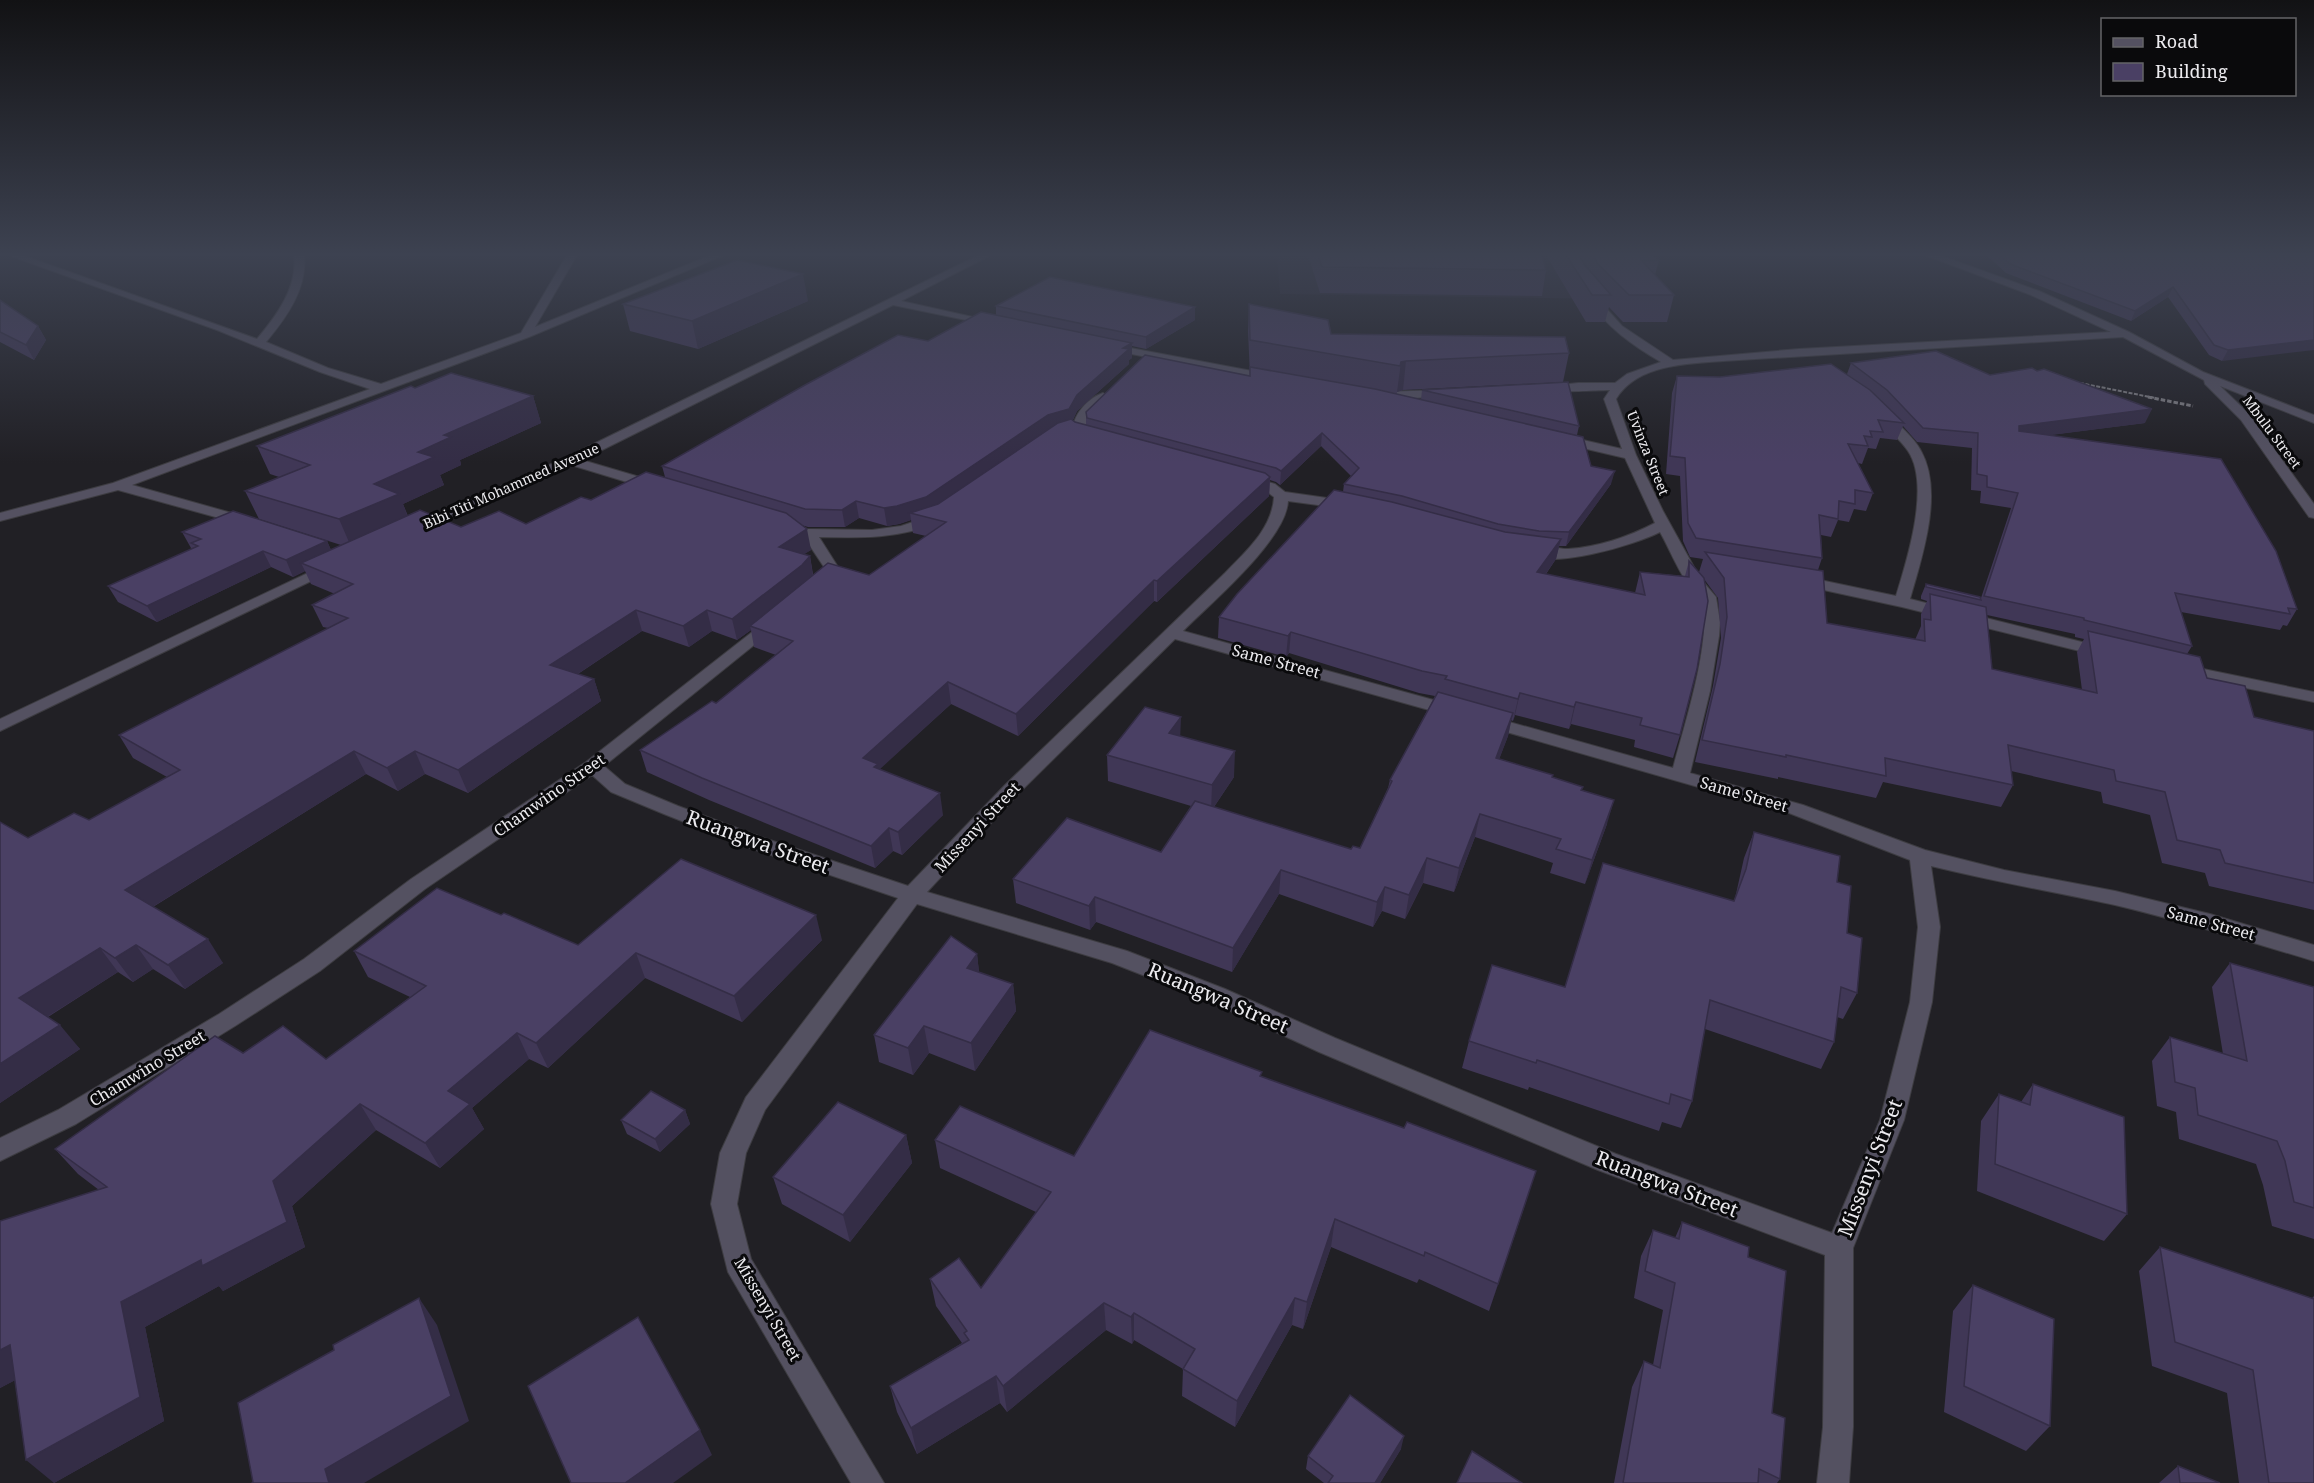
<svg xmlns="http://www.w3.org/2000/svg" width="2314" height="1483" viewBox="0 0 2314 1483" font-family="'Noto Serif',serif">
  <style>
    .built { fill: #2a2833 }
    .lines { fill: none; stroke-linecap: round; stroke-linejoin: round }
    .minor-casing { stroke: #3d3c41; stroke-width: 2 }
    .path-far1 { stroke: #7e7d82; stroke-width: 2; stroke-dasharray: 4 1.5; stroke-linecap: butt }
    .path { stroke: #7e7d82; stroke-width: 3; stroke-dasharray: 4.5 2; stroke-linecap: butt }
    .minor { fill: #545161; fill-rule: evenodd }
    .wall { fill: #403756; fill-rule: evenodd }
    .shaded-wall { fill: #342d46 }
    .building { fill: #4a4064; stroke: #342d46; stroke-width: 1.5 }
    .labels { text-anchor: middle; stroke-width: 6; stroke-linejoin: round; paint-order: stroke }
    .far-street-label { font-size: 14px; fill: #ecebef; stroke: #0a0a0c }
    .street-label { font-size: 16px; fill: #ecebef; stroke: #0a0a0c }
    .near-street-label { font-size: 20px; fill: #ecebef; stroke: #0a0a0c }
  </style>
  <rect width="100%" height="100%" fill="#212025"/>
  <polygon class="built" points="1277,255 1582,255 1612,299 1280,294"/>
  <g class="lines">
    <defs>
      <g id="minor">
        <path d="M8,255H22L257,339C277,315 298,287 294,255H304C308,288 286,318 266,342L328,368L381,384L521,333L567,255H577L535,327L711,255H724L529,337L132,485L253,519L255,522L253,525L248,526L118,490L0,521V513L113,483L370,389L320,372L217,330Z"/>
        <polygon points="979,255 991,255 901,301 995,322 995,326 893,305 582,460 660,483 662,486 660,489 650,489 571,465 422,531 417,532 410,528 412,525 565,458"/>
        <path d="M1925,255H1939L2039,291L2129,332L2203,372L2314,415V423L2220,386L2249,414L2314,504V518L2309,517L2241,420L2205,384L2204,380L2123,337L1723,361C1687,364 1637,364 1616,399L1636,455L1663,511L1700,578L1716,597L1720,622L1719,636L1710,691L1690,773L1803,805L1925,850L2004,870L2115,891L2210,914L2314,945V961C2248,941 2182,921 2115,905C2054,892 1992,881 1931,866L1940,927L1932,1002L1904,1120L1853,1248V1427L1849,1483H1817L1823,1427L1825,1255L1598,1170L1319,1052L1209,1001L1112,963L917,904L765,1110L746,1153L737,1204L751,1259L884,1483H851L728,1272L711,1204L720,1153L746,1097L898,898L750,848L664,814L611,792L592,775L425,889L320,971L235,1026L76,1124L0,1161V1138L58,1110L219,1014L304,959L411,879L586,762L765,622H777L779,625L604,766L625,784L678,806L764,838L908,886L1005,785L1225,573C1246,551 1272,529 1274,497L1265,490L1242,483L1240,480L1247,476L1275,484L1285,492L1348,501L1355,505L1348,509L1288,501C1286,540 1211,603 1183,631L1459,707L1462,711L1459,715H1447L1175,639L1019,793L927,892L1127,951L1225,989L1335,1038L1616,1154L1832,1233L1880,1120L1910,1002L1918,927L1910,860L1789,813L1482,725L1479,721L1482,717L1488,716L1673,768C1683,729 1714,636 1701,599C1698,592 1690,587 1686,581C1676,566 1669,548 1660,532C1637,544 1546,572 1527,552C1535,543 1557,549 1568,549C1599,547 1628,537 1655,523L1625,458L1557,442L1555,439L1561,435L1622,449L1604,399L1610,390C1597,390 1546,394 1540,389L1542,387L1578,383H1615L1627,374L1661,362C1632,345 1607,327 1587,299L1588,297H1596L1622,326L1673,360L1799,349L2111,332L2031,295Z"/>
        <polygon points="1109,344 1273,375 1279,378 1273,381 1105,349 1105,345"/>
        <polygon points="1444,390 1450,394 1448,396 1379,400 1373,396 1379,392"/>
        <path d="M1103,393L1109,397C1099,408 1082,416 1086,433L1095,439L1089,443L1076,438C1066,421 1087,398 1103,393Z"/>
        <path d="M1883,412L1887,413C1898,425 1914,437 1921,451C1944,492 1922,557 1910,599L2110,649L2112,652L2110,655L2104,657L1902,607L1796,584L1793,581L1801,576L1896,596C1907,560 1931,485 1908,451C1899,438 1886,428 1877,416Z"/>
        <path d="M934,515L939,516L941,519L939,522C899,539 861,538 819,537L838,567L825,587L820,589L812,584L824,567L808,543L778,524L785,520L807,529L872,530L901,526Z"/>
        <polygon points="329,563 336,567 334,570 0,731 0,719"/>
        <polygon points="2184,665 2314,692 2314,702 2178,674 2176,670 2178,666"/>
      </g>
    </defs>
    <use href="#minor" class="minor-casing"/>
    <polyline class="path-far1" points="2080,383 2155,398"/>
    <polyline class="path" points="2148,397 2193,406"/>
    <use href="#minor" class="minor"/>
  </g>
  <g class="wall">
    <polygon points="1308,255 1542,255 1546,270 1542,296 1320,293"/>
    <polygon points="1546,255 1653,255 1659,260 1655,275 1674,295 1667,322 1623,322 1609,307 1605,322 1586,322"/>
    <polygon points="1986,255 2314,255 2222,361 2209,355 2168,297 2131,321 2006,273"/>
    <polygon points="0,300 38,326 46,340 34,360 0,342"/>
    <polygon points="808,301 698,349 630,331 623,304"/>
    <path d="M1249,304L1331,334L1569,353L1563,382L1403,390L1397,392V394L1421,400L1422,390L1579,426L1577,435L1591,466L1611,484L1566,546H1559L1556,559L1546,574L1635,593L1640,572L1685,576L1689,561L1704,578L1699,572L1703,559L1690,557L1683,541L1680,476L1666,474L1672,393L1677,376L1720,377L1847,374L1851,363L1990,375L2145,423L2049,435L2297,609L2287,626L2283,625L2280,630L2181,612L2192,646L2187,654L2207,678L2254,717L2314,731V910L2209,886L2205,873L2162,863L2150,815L2103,803L2101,792L2011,771L2013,785L2001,807L1883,782L1876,798L1778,777V779L1695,762L1713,686L1721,638L1718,598L1704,579L1680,735L1673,758L1634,747L1635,740L1571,724L1569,729L1515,715L1513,721L1511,720L1508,736L1499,759L1553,778L1582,791L1607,824L1585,884L1550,873L1553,863L1475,837L1454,892L1423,883L1405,919L1382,911L1373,927L1279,894L1232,972L1096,922L1090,930L1016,903L1013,879L1161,852L1191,806L1108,781L1107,755L1180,736L1234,777L1214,807L1351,849L1360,848L1388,788L1390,780L1435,696L1419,693L1289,653L1286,657L1218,638L1219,617L1343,492L1344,484L1351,476L1321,446L1280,485L1276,482L1270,480L1269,496L1157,602L1154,601L1018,736L951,704L879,769L943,815L902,855L893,851L875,868L709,800L647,772L640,750L716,703L776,655L754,647L751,630L737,640L712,631L689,647L642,631L578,674L594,679L601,701L468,793L425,774L398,791L366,774L153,907L223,963L185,989L153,969L133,982L118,972L48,1017L80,1049L0,1103V822L28,838L89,820L167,777L133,758L119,735L328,628L323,627L312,605L335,594L311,584L305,571L293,577L271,567L157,622L118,602L108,586L192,549L191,548L182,532L327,541L331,550L341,545L259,519L245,491L279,477L270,474L257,446L415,388L533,396L541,423L460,460L461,465L440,475L444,485L403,504L408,516L461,527L526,524L591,500L665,477L662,466L928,341L996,315V306L1195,307V320L1146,349L1132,346V358L1129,360V364L1077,411L1073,420L1075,422L1086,425V412L1250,376L1248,331ZM1903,426L1917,442L1972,448L1971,490L1981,491L1980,503L2011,508L1981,598L1926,584L1921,596V599L1927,601L1921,614V626L1915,640L1827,623L1818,570L1822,558L1821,535L1831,537L1838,520L1849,522L1854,509L1866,511L1873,493L1858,463L1862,464L1868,448L1876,449L1880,438L1897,440ZM859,518L887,526L899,524L911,520L913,533L926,536L869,575L813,574L810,556L803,554L811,550L801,525L808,527H845ZM1987,615L2075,634V637L2084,639L2077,652L2082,690L1992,669Z"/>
    <polygon points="1754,832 1837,882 1857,993 1843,1019 1837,1017 1834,1042 1821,1069 1705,1029 1692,1101 1681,1128 1662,1122 1659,1131 1529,1087 1528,1090 1462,1068 1469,1041 1565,987 1734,901 1736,894 1744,858"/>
    <polygon points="501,915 578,945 822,940 742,1022 645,978 548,1068 529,1059 472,1108 484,1129 440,1168 376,1130 292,1206 305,1247 223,1291 219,1286 145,1327 164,1421 54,1483 15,1380 0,1388 0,1221 99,1190 78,1174 55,1149 243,1053 326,1059 410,997 368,977 354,951"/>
    <polygon points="977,954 979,972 1013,984 1016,1011 975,1071 929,1053 913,1075 879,1062 874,1035"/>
    <polygon points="2230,963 2314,987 2314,1239 2272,1226 2263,1185 2256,1164 2179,1139 2176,1112 2157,1106 2152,1061 2170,1037 2223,1054 2212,987"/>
    <polygon points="1262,1077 1527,1199 1489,1311 1419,1279 1417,1283 1331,1247 1303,1329 1292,1325 1235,1427 1182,1396 1183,1369 1134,1340 1132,1344 1106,1330 1007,1412 1000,1403 917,1454 897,1412 890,1386 962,1343 936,1306 930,1279 981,1288 1036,1212 940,1168 935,1140 1074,1156"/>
    <polygon points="2033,1084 2127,1214 2104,1241 1977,1191 1981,1121 1999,1094 2021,1102"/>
    <polygon points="685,1110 690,1124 660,1152 627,1134 621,1120"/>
    <polygon points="906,1135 912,1163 850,1242 782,1204 773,1177"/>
    <polygon points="1682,1222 1748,1257 1772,1413 1780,1479 1777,1483 1614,1483 1632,1387 1644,1361 1653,1365 1663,1310 1634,1298 1641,1256 1653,1230 1675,1238"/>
    <polygon points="2160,1247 2312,1298 2314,1296 2314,1483 2239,1483 2227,1393 2152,1366 2139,1271"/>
    <polygon points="1973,1285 2050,1426 2026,1451 1944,1412 1953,1311"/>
    <polygon points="1401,1449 1380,1483 1324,1483 1306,1469 1308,1456"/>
    <polygon points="2178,1466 2220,1483 2159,1483"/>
  </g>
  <g class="shaded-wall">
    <polygon points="803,274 808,301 698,349 692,321"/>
    <polygon points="2173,287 2168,297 2131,321 2135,311"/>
    <polygon points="1195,307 1195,320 1146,349 1146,337"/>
    <polygon points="38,326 46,340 34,360 26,345"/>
    <polygon points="2314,340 2314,350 2222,361 2228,350"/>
    <polygon points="1132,343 1132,358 1129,360 1129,364 1077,411 1070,425 928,514 910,513 911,520 899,524 887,526 884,508 1077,395 1123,348"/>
    <polygon points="1406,361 1403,390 1397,392 1401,362"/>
    <polygon points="533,396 541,423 460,460 461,465 440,475 444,485 403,504 410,523 352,549 339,519 374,484 444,435"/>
    <polygon points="2152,409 2145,423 2013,440 2019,426"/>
    <polygon points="1322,433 1321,446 1280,485 1281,471"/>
    <polygon points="1615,471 1611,484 1566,546 1569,532"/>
    <polygon points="1270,477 1269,496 1157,602 1157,581"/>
    <polygon points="856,501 859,518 845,527 842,510"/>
    <polygon points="807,529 811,550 783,568 779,547"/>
    <polygon points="1561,539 1556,559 1533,592 1537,572"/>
    <polygon points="327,541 334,557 301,563 305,571 293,577 286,560"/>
    <polygon points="263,551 271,567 157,622 147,606"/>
    <polygon points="810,556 813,577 750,626 751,630 737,640 732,619"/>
    <polygon points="1154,580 1154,601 1018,736 1016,714"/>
    <polygon points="636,610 642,631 558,687 550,665"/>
    <polygon points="707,610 712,631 689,647 683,626"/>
    <polygon points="1291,632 1289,653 1286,657 1288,636"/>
    <polygon points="594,679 601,701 468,793 458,770"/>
    <polygon points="948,682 951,704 879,770 882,786 863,758"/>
    <polygon points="1520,693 1515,715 1513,721 1518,699"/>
    <polygon points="1576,702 1571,724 1569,729 1574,707"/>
    <polygon points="1513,713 1508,736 1491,781 1496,758"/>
    <polygon points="1181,717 1180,742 1169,733"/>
    <polygon points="354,751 366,774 141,914 125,890"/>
    <polygon points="415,751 425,774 398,791 387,768"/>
    <polygon points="1235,751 1234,777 1211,811 1212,785"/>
    <polygon points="940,793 943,815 902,855 898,832"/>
    <polygon points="1614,800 1607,824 1585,884 1592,860"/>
    <polygon points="1480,814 1475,837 1454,892 1459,868"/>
    <polygon points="889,828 893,851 875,868 871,846"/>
    <polygon points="1427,858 1423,883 1405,919 1409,895"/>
    <polygon points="1281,870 1279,894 1232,972 1233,948"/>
    <polygon points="1385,887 1382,911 1373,927 1377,902"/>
    <polygon points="1095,897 1096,922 1090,930 1089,906"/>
    <polygon points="816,915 822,940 742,1022 734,996"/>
    <polygon points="208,939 223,963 185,989 168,965"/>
    <polygon points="136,945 153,969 133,982 115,958"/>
    <polygon points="100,948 118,972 39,1022 19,998"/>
    <polygon points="636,953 645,978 548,1068 536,1043"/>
    <polygon points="977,954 980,982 967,968"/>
    <polygon points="1013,984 1016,1011 975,1071 971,1043"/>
    <polygon points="60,1025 80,1049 0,1103 0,1064"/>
    <polygon points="924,1026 929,1053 913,1075 908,1048"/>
    <polygon points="517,1033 529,1059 472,1108 484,1129 440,1168 425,1143 448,1091"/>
    <polygon points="360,1104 376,1130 292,1206 305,1247 223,1291 219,1286 145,1327 164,1421 54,1483 26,1460 121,1302"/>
    <polygon points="685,1110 690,1124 660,1152 655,1139"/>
    <polygon points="906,1135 912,1163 850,1242 843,1215"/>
    <polygon points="1536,1171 1527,1199 1489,1311 1498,1284"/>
    <polygon points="1335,1219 1331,1247 1303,1329 1307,1302"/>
    <polygon points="419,1298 437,1325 469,1421 364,1483 329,1483 325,1469"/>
    <polygon points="1295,1298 1292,1325 1235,1427 1237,1401"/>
    <polygon points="1104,1303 1106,1330 1007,1412 1003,1386"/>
    <polygon points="1134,1313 1134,1340 1132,1344 1131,1317"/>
    <polygon points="10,1345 37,1369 0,1388 0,1350"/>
    <polygon points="996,1376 1000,1403 917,1454 911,1428"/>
    <polygon points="700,1430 712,1455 673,1483 625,1483"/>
    <polygon points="1404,1436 1401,1449 1380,1483 1375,1483"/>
  </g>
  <g class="building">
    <polygon points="1318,255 1542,255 1546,270 1322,267"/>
    <polygon points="1566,255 1579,255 1584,264 1611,295 1592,295"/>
    <polygon points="1593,255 1653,255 1659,260 1642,261 1674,295 1629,295 1598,264"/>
    <polygon points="2000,255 2314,255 2314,340 2228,350 2214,345 2173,287 2135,311 2010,264"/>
    <polygon points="737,260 803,274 692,321 623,304"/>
    <polygon points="1050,277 1195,307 1146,337 996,306"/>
    <polygon points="0,300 38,326 26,345 0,332"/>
    <polygon points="1249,304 1328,320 1331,334 1565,337 1569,353 1406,361 1401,362 1400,366 1250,340"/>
    <polygon points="981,312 1132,343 1123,348 1129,349 1077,395 1069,409 1048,415 926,497 897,506 884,508 856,501 842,510 805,509 662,466 805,385 898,335 928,341"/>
    <polygon points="1936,351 1990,375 2032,368 2037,371 2044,369 2152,409 2019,426 2019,431 2221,459 2276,551 2297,609 2288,608 2290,614 2175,593 2192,646 2084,620 2084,618 1984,596 2018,493 1987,487 1987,476 1977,474 1978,433 1923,428 1887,390 1851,363"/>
    <polygon points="1145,355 1250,376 1250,367 1375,389 1583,437 1591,466 1615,471 1569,532 1539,531 1498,524 1402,496 1344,484 1359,468 1322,433 1281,471 1276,468 1087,418 1086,412"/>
    <polygon points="1831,364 1870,390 1904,423 1878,420 1883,432 1870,431 1872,437 1864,436 1868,446 1848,444 1873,493 1855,490 1855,504 1839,501 1838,519 1819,515 1822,558 1696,538 1688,523 1685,458 1670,456 1677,376 1720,377"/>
    <polygon points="451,373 533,396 444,435 451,437 418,452 434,457 374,484 399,494 339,519 245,491 310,465 257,446 411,386 415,388"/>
    <polygon points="1568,382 1579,426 1422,390"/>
    <polygon points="1071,419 1075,422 1265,473 1270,477 1157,581 1154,580 1016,714 948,682 863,758 878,764 874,767 940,793 898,832 889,828 871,846 702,778 640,750 712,701 716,703 793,641 750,626 828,563 869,575 946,522 910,513 938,504 1058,423"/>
    <polygon points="646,472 786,513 807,529 779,547 810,556 802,565 732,619 707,610 683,626 636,610 550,665 594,679 458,770 415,751 387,768 354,751 125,890 208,939 168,965 136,945 115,958 100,948 19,998 60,1025 0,1064 0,822 28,838 74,813 89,820 180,770 119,735 348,618 312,605 353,584 301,563 420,510 461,527 499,511 526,524 581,497 591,500"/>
    <polygon points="1334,490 1392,502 1505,532 1561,539 1537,572 1645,595 1640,572 1689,577 1689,561 1704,578 1708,601 1697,669 1680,735 1640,725 1642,718 1576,702 1574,707 1520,693 1518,699 1445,679 1447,676 1422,671 1291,632 1288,636 1219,617 1237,594"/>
    <polygon points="233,511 327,541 286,560 263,551 147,606 108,586 198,546 191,543 201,539 182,532"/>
    <polygon points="1705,552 1823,571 1827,623 1925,641 1924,619 1931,620 1930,594 1986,607 1992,669 2097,693 2088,631 2200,657 2207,678 2245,686 2254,717 2314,731 2314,883 2225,863 2220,850 2177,840 2165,792 2116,781 2114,770 2008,745 2013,785 1885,758 1886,776 1786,755 1786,757 1702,740 1720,664 1727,617 1724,578"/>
    <polygon points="1926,584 1980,597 1981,600 1926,587"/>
    <polygon points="1438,692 1513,713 1496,758 1553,775 1552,777 1583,787 1581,790 1614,800 1592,860 1556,849 1561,839 1480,814 1459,868 1427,858 1409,895 1385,887 1377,902 1281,870 1233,948 1095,897 1089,906 1013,879 1067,818 1161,852 1195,801 1351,849 1353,846 1360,848 1392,781 1390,780"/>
    <polygon points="1145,707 1181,717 1169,733 1235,751 1212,785 1107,755"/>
    <polygon points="1754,832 1840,856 1837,882 1851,886 1847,933 1862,938 1857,993 1841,987 1834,1042 1710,1000 1692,1101 1671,1094 1669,1104 1537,1060 1536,1063 1469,1041 1492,965 1565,987 1603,863 1734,901 1746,869"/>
    <polygon points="681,859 816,915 734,996 636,953 536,1043 517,1033 448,1091 470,1104 425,1143 360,1104 273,1181 287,1222 202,1266 201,1260 121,1302 140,1397 26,1460 10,1345 0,1350 0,1221 107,1187 55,1149 215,1036 243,1053 283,1026 326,1059 426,986 354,951 437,888 501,915 504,913 578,945"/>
    <polygon points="951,936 977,954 967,968 1013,984 971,1043 924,1026 908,1048 874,1035"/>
    <polygon points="2230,963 2314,987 2314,1208 2294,1202 2285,1161 2277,1141 2198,1115 2195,1088 2175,1082 2170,1037 2247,1061"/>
    <polygon points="1150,1030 1262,1072 1260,1076 1404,1128 1407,1122 1536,1171 1498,1284 1425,1252 1424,1256 1335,1219 1307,1302 1295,1298 1237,1401 1183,1369 1195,1349 1134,1313 1131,1317 1104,1303 1003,1386 996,1376 911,1428 890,1386 969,1340 964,1333 967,1331 930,1279 959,1258 981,1288 1051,1192 935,1140 960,1106 1074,1156"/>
    <polygon points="2033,1084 2124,1117 2127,1214 1995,1164 1999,1094 2030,1105"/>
    <polygon points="651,1091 685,1110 655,1139 621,1120"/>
    <polygon points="838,1102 906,1135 843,1215 773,1177"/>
    <polygon points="1682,1222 1749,1247 1748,1257 1786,1271 1772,1413 1785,1418 1780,1479 1759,1469 1758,1483 1623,1483 1644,1361 1660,1368 1675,1283 1645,1271 1653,1230 1679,1239"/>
    <polygon points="2160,1247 2314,1299 2314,1483 2269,1483 2253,1370 2175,1342"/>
    <polygon points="1973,1285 2054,1319 2050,1426 1964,1386"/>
    <polygon points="419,1298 451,1396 325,1469 329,1483 252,1483 253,1482 238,1403 334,1350 333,1345"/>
    <polygon points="638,1317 700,1430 625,1483 571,1483 528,1386"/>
    <polygon points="1350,1395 1404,1436 1375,1483 1328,1483 1333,1476 1308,1456"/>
    <polygon points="1472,1451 1522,1483 1457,1483"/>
    <polygon points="2178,1466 2220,1483 2180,1483"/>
  </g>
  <linearGradient id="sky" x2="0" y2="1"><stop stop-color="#121214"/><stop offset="0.55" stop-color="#3d4251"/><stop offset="1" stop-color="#3d4251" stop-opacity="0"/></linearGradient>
  <rect width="2314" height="463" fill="url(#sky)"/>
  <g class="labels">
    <g class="far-street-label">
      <text transform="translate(2272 432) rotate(53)" y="5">Mbulu Street</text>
      <text transform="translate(1648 453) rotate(68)" y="5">Uvinza Street</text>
      <text transform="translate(511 486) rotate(-24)" y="5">Bibi Titi Mohammed Avenue</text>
    </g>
    <g class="street-label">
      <text transform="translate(1276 661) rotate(15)" y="6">Same Street</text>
      <text transform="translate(1744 794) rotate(16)" y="6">Same Street</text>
      <text transform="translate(549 795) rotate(-35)" y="6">Chamwino Street</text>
      <text transform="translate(977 827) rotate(-47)" y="6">Missenyi Street</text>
      <text transform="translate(2211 923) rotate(15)" y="6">Same Street</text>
      <text transform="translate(147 1068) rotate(-31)" y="6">Chamwino Street</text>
      <text transform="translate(768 1309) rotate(60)" y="6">Missenyi Street</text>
    </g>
    <g class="near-street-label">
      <text transform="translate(758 842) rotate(20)" y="7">Ruangwa Street</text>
      <text transform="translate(1218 998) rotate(23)" y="7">Ruangwa Street</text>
      <text transform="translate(1870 1168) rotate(-69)" y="7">Missenyi Street</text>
      <text transform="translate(1667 1184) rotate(21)" y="7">Ruangwa Street</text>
    </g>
  </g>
  <rect x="2101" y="18" width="195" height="78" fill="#0a0a0c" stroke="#646467" stroke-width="1.5"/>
  <rect x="2113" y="38" width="30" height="9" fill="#545161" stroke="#646467" stroke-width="1.5"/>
  <text x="2155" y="48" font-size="18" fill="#ecebef">Road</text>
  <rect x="2113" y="63" width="30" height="18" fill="#4a4064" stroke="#646467" stroke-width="1.5"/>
  <text x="2155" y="78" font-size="18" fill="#ecebef">Building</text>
</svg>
